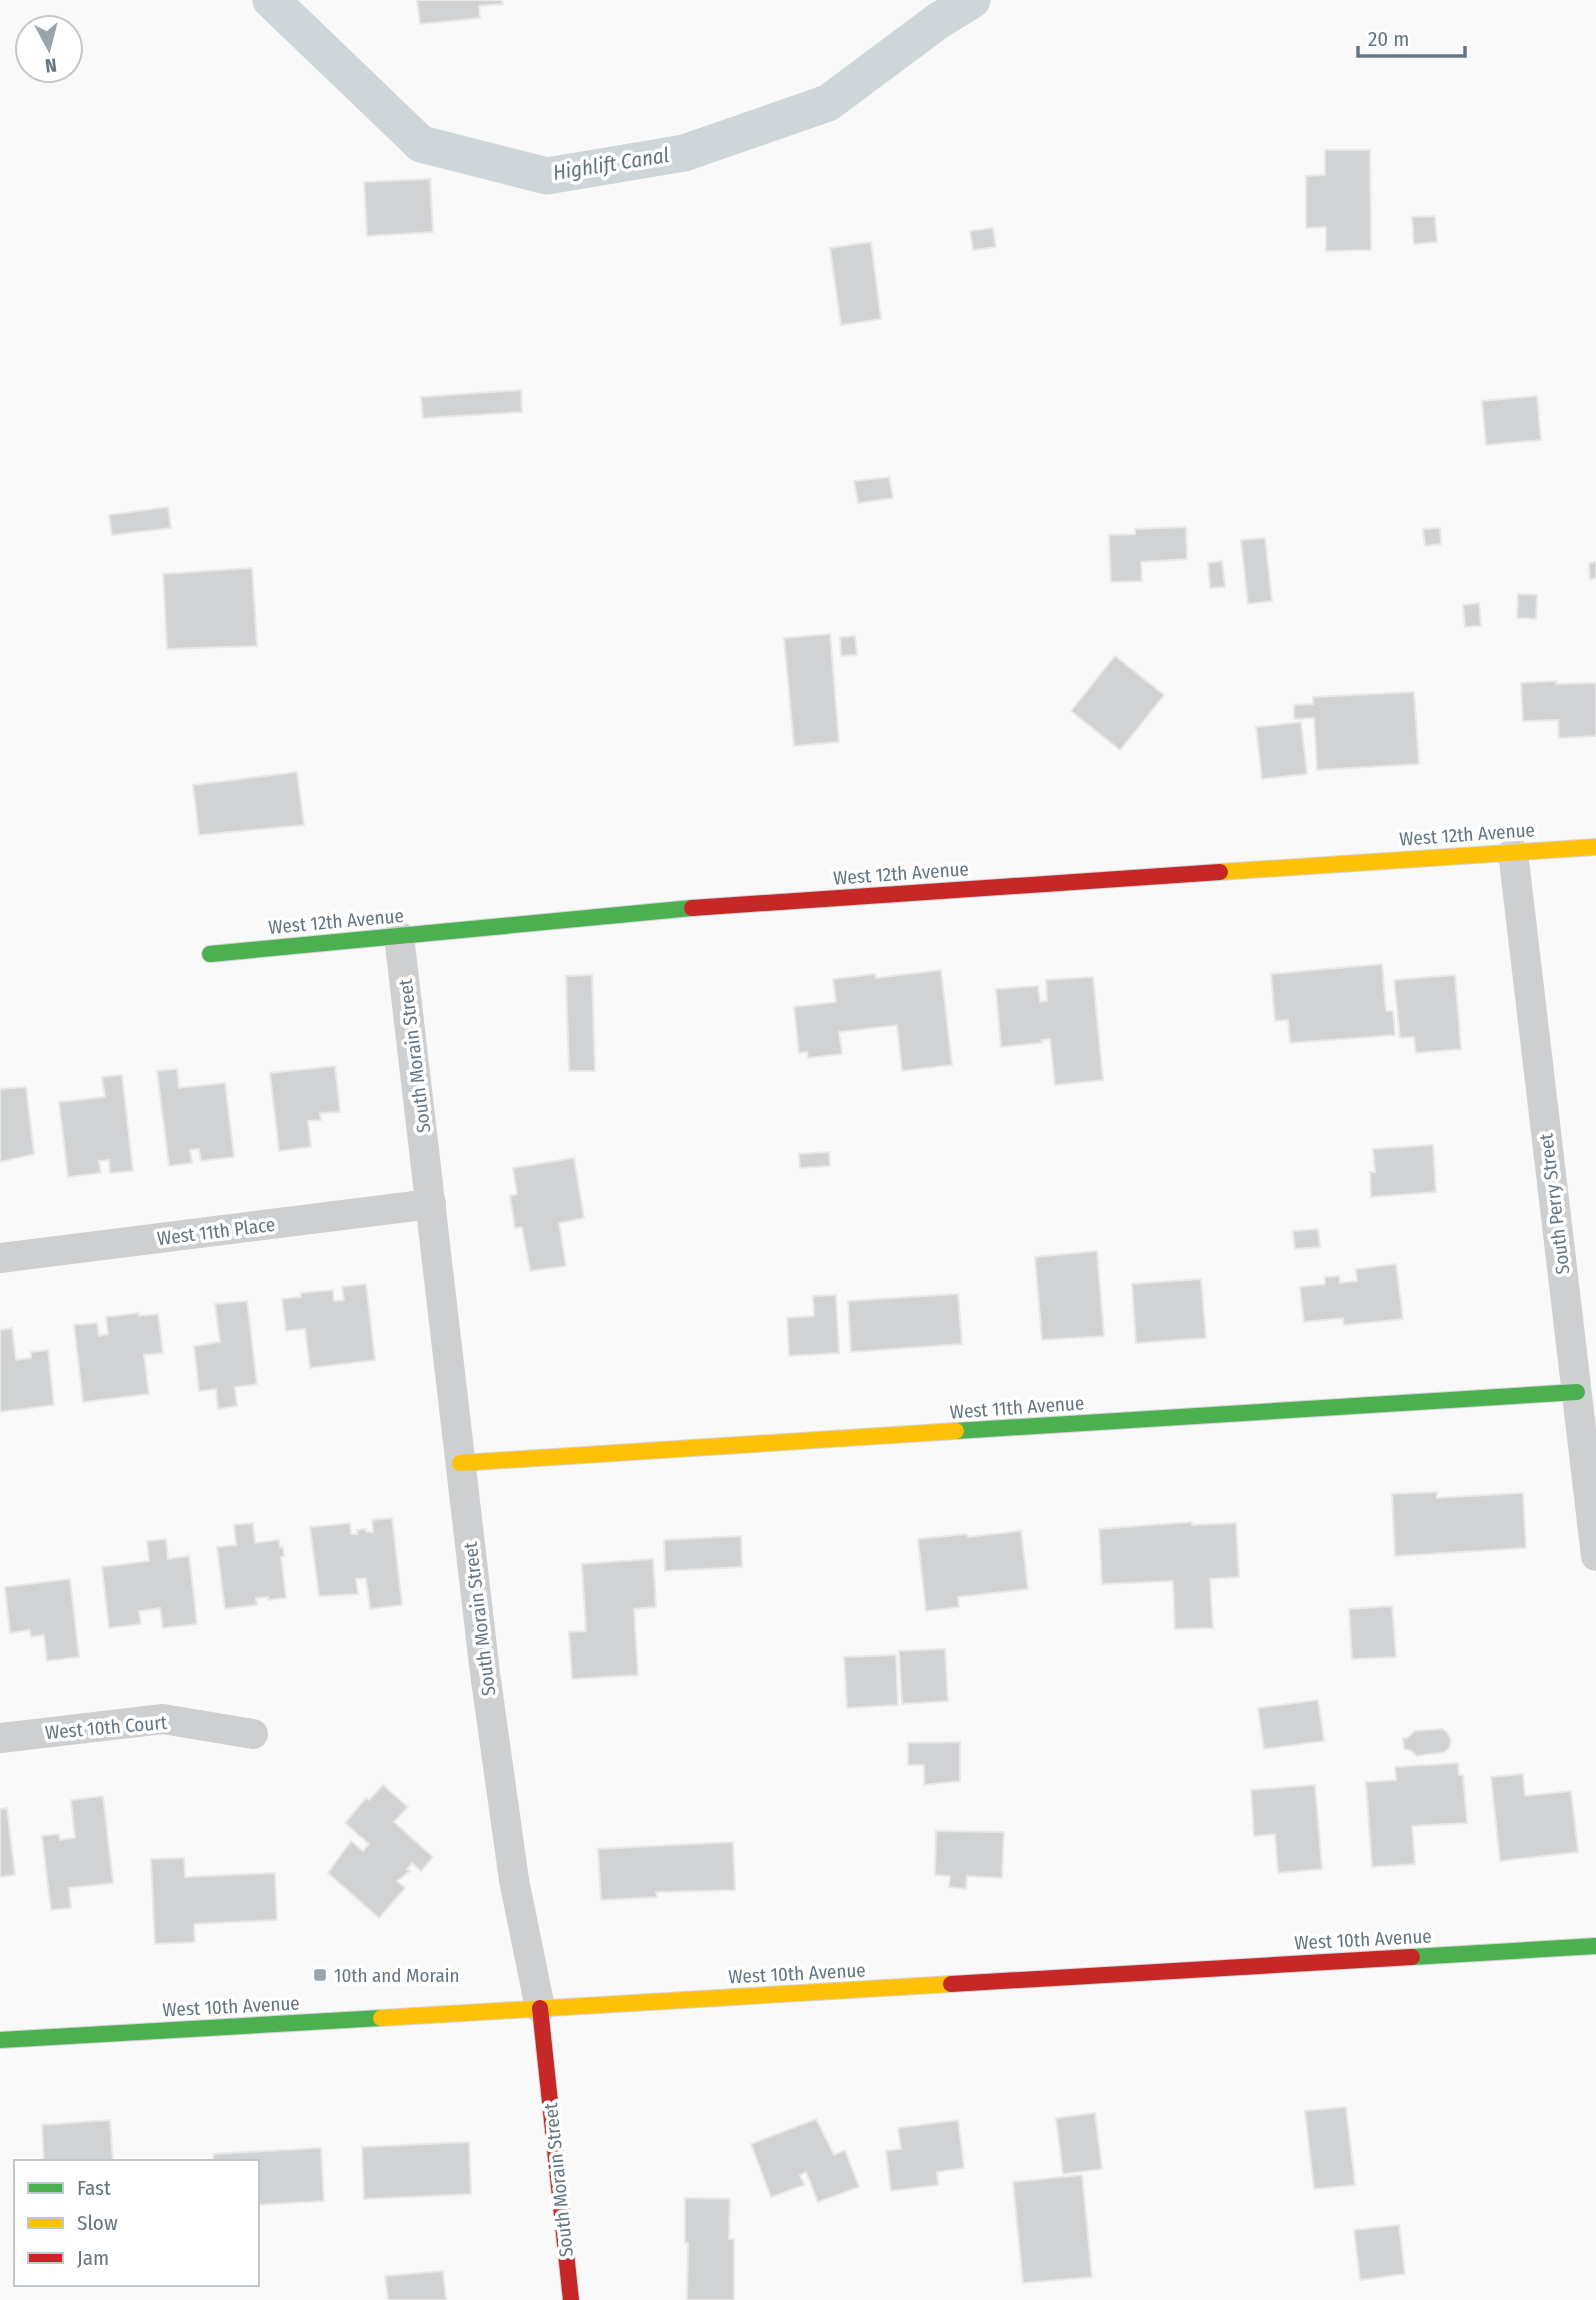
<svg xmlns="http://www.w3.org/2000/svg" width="1596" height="2300" viewBox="0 0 1596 2300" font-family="'Fira Sans Condensed',sans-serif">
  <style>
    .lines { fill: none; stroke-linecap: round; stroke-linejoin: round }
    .canal { stroke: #ced6d9; stroke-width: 37 }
    .building { fill: #d0d2d3; stroke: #e8e8e8; stroke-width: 2 }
    .fast-casing { stroke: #d5d6d7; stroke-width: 18 }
    .slow-casing { stroke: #d5d6d7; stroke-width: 18 }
    .jam-casing { stroke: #d5d6d7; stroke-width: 18 }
    .street { stroke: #cecfd0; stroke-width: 30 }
    .fast { stroke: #4caf50; stroke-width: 16 }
    .slow { stroke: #ffc107; stroke-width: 16 }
    .jam { stroke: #c62828; stroke-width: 16 }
    .poi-dot { fill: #99a4ac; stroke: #fff; stroke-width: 2.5 }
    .labels { text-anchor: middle; stroke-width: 7; stroke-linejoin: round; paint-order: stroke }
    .street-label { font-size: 19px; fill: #657683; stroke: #fff }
    .poi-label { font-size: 19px; fill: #657683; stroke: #fff; text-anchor: start }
    .water-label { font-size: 21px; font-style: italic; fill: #60757c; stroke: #fff }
  </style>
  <rect width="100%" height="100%" fill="#f9f9f9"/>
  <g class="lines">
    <polyline class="canal" points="271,0 421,144 547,176 684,153 828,103 938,21 972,0"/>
  </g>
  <g class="building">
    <polygon points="417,0 502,0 503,4 479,6 480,18 420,24"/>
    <polygon points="1325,150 1370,150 1371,250 1326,251 1326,227 1306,228 1306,176 1325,175"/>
    <polygon points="430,179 433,232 367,236 364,182"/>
    <polygon points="1435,216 1437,242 1414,244 1412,217"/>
    <polygon points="993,228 996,247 973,250 970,231"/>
    <polygon points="871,242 881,319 841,325 830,248"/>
    <polygon points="521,390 522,412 423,418 421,397"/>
    <polygon points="1537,396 1541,440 1486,445 1482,401"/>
    <polygon points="889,477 893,498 858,503 854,481"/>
    <polygon points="168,507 171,528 112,535 109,515"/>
    <polygon points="1186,527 1187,559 1141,562 1142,581 1111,582 1109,535 1135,534 1135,529"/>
    <polygon points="1440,528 1441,544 1425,546 1423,529"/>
    <polygon points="1265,538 1272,601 1248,604 1241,540"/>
    <polygon points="1222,561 1225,587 1210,588 1208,563"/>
    <polygon points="1596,562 1596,578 1590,579 1589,563"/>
    <polygon points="252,568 257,646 167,649 163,574"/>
    <polygon points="1518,594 1537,595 1536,619 1517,618"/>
    <polygon points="1479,603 1481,626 1465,627 1463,605"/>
    <polygon points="830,634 839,742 794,746 784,638"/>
    <polygon points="855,636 857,655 841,656 840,637"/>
    <polygon points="1115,656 1164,695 1120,750 1071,711"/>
    <polygon points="1556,681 1556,684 1596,683 1596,736 1559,738 1558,720 1523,721 1521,683"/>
    <polygon points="1414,692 1419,764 1317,770 1314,718 1294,719 1294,705 1313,704 1313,697"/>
    <polygon points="1301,722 1307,774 1262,779 1256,727"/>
    <polygon points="297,772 304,825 199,835 193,785"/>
    <polygon points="1382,964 1386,1011 1393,1011 1395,1035 1290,1043 1288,1020 1275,1021 1271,974"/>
    <polygon points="941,970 952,1065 902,1071 897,1025 839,1032 842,1054 808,1058 807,1052 799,1053 794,1007 836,1002 833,979 875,974 876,978"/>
    <polygon points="592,975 595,1071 569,1071 566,976"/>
    <polygon points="1455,975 1461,1049 1416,1053 1414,1037 1400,1038 1394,980"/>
    <polygon points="1093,977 1103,1080 1055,1085 1050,1039 1041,1040 1042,1043 1001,1047 996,989 1038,986 1040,1002 1047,1001 1046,980"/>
    <polygon points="335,1066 340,1112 320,1113 321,1120 308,1121 311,1147 279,1151 270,1073"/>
    <polygon points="177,1069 179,1088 225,1083 234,1157 201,1161 199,1149 190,1150 192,1163 169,1166 157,1071"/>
    <polygon points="122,1075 133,1171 110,1173 109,1160 99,1161 101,1173 68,1177 59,1102 105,1097 102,1077"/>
    <polygon points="26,1087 34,1154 0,1162 0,1089"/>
    <polygon points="1433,1145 1436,1192 1371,1197 1370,1172 1375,1172 1373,1149"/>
    <polygon points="829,1152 830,1166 800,1168 799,1154"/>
    <polygon points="574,1158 584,1218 559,1223 566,1266 530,1271 522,1227 515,1228 510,1196 517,1194 513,1168"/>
    <polygon points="1318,1229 1320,1247 1295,1249 1293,1231"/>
    <polygon points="1097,1251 1104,1336 1042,1340 1035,1257"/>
    <polygon points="1396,1264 1403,1319 1344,1325 1343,1318 1304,1322 1300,1287 1325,1284 1325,1277 1339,1276 1340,1283 1357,1281 1356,1269"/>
    <polygon points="1201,1279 1206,1338 1136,1343 1132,1284"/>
    <polygon points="366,1284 375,1360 310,1368 305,1329 286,1331 282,1299 301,1297 301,1293 333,1290 334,1301 344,1300 342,1287"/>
    <polygon points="958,1294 962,1344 851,1352 848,1301"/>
    <polygon points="836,1295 839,1353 789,1356 787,1318 814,1316 813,1296"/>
    <polygon points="247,1301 257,1384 235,1387 237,1406 218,1409 216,1389 199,1391 194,1346 220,1342 215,1304"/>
    <polygon points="139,1313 139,1316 158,1314 163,1353 144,1355 149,1394 83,1402 74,1325 97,1323 99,1336 108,1334 106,1317"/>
    <polygon points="12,1328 16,1360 31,1358 31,1352 48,1350 54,1405 0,1412 0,1330"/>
    <polygon points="1437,1492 1437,1498 1523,1493 1526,1548 1395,1556 1392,1494"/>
    <polygon points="392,1518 402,1605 370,1609 366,1578 356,1579 358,1594 319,1596 310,1527 350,1523 351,1534 357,1534 357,1530 366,1529 366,1532 373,1532 372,1520"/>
    <polygon points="1192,1522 1192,1525 1236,1523 1239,1577 1210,1579 1213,1628 1175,1629 1173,1581 1102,1584 1099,1529"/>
    <polygon points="253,1523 255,1543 279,1540 280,1548 283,1547 284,1556 281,1557 286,1598 268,1600 268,1597 256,1598 257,1605 225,1609 217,1547 236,1545 234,1525"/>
    <polygon points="1021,1531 1028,1589 958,1597 959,1607 926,1611 918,1539 967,1534 968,1537"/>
    <polygon points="741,1536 742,1567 665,1571 664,1540"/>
    <polygon points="166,1539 168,1559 189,1556 197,1624 163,1628 160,1608 139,1611 141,1624 109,1628 102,1567 149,1561 147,1541"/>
    <polygon points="653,1559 656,1607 634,1609 638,1675 572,1679 569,1632 586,1631 582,1564"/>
    <polygon points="70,1579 79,1657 47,1661 44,1635 31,1637 30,1630 10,1633 5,1587"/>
    <polygon points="1392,1606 1396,1657 1352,1659 1349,1609"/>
    <polygon points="945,1649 948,1701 902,1704 899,1651"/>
    <polygon points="896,1655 898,1705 847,1708 844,1657"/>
    <polygon points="1318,1700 1324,1741 1264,1749 1258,1708"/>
    <polygon points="1442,1729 1447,1732 1451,1740 1449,1748 1445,1752 1417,1756 1412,1751 1404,1749 1403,1738 1407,1738 1415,1731"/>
    <polygon points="960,1742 960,1781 924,1785 924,1765 908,1765 908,1743"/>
    <polygon points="1458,1763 1459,1775 1463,1775 1467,1823 1412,1826 1415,1864 1372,1867 1366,1782 1396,1780 1395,1767"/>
    <polygon points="1523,1774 1525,1796 1571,1791 1578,1852 1500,1861 1491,1777"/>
    <polygon points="383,1785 408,1807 394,1822 433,1857 421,1871 412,1863 407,1869 410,1871 397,1881 405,1888 379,1918 328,1873 351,1841 363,1851 369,1844 345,1823 366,1798 369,1800"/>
    <polygon points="1315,1785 1322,1869 1278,1873 1275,1834 1254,1836 1251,1790"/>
    <polygon points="103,1796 113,1883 69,1888 71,1908 51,1910 42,1836 59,1834 60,1840 75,1838 71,1800"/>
    <polygon points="7,1808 15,1875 0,1877 0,1809"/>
    <polygon points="936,1831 1004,1832 1002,1878 967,1876 966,1889 949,1887 950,1876 935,1875"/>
    <polygon points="733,1842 735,1890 656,1892 657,1897 601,1900 598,1849"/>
    <polygon points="184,1858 185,1877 275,1873 277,1920 194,1924 195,1942 155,1944 151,1859"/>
    <polygon points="1346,2107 1355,2185 1314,2189 1305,2111"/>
    <polygon points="1095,2113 1102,2169 1063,2174 1056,2118"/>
    <polygon points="816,2119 834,2155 845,2150 859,2187 818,2202 806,2172 800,2175 804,2185 771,2197 751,2144"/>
    <polygon points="110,2120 113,2162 44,2162 42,2125"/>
    <polygon points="958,2120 964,2168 937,2172 938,2185 891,2191 886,2151 901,2149 898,2128"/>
    <polygon points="469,2142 471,2194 364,2199 362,2147"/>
    <polygon points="321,2148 324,2201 257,2205 257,2162 214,2162 213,2154"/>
    <polygon points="1082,2175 1092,2277 1023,2283 1013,2182"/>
    <polygon points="685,2198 730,2199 729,2239 734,2239 734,2300 687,2300 688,2243 685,2243"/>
    <polygon points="1399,2225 1405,2274 1360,2280 1354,2230"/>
    <polygon points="443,2271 446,2300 388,2300 385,2276"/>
  </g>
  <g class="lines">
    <defs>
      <g id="fast">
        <polyline points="210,954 692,908"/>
        <polyline points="956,1431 1577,1392"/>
        <polyline points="1412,1957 1596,1946"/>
        <polyline points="0,2040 381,2018"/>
      </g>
      <g id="slow">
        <polyline points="1220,872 1596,847"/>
        <polyline points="460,1463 956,1431"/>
        <polyline points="381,2018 951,1984"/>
      </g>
      <g id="jam">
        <polyline points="692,908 1220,872"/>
        <polyline points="951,1984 1412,1957"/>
        <polyline points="540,2008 571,2300"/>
      </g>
    </defs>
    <use href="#fast" class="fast-casing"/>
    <use href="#slow" class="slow-casing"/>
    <use href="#jam" class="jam-casing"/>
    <g class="street">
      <polyline points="1513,852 1596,1556"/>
      <polyline points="399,936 485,1673 514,1880 540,2008"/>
      <polyline points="0,1258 431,1204"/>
      <polyline points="0,1738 163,1719 253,1734"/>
    </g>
    <use href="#fast" class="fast"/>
    <use href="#slow" class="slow"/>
    <use href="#jam" class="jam"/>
  </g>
  <rect class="poi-dot" x="313" y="1968" width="14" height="14" rx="3.5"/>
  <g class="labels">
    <g class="street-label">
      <text transform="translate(1467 834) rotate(-4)" y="7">West 12th Avenue</text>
      <text transform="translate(901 873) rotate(-4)" y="7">West 12th Avenue</text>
      <text transform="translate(336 921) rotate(-5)" y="7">West 12th Avenue</text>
      <text transform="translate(414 1056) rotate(-97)" y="7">South Morain Street</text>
      <text transform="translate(1554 1204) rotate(-97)" y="7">South Perry Street</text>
      <text transform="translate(216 1231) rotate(-7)" y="7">West 11th Place</text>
      <text transform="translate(1017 1407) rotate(-4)" y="7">West 11th Avenue</text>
      <text transform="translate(479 1619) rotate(-97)" y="7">South Morain Street</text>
      <text transform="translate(106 1727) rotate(-5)" y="7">West 10th Court</text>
      <text transform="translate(1363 1939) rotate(-3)" y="7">West 10th Avenue</text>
      <text transform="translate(797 1973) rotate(-3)" y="7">West 10th Avenue</text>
      <text transform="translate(231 2006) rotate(-3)" y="7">West 10th Avenue</text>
      <text transform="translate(558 2180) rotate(-96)" y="7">South Morain Street</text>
    </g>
    <g class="poi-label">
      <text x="334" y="1982">10th and Morain</text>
    </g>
    <g class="water-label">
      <text transform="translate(611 164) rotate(-9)" y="7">Highlift Canal</text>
    </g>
  </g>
  <rect x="14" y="2160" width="245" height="126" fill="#ffffff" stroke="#c1c8cd" stroke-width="2"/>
  <rect x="28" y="2183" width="35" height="10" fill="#4caf50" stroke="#c1c8cd" stroke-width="2"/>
  <text x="77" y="2195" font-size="21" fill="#657683">Fast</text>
  <rect x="28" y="2218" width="35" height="10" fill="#ffc107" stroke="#c1c8cd" stroke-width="2"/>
  <text x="77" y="2230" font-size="21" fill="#657683">Slow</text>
  <rect x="28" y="2253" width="35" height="10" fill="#c62828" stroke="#c1c8cd" stroke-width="2"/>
  <text x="77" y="2265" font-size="21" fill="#657683">Jam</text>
  <g transform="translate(49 49) rotate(173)"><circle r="33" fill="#ffffff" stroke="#c1c8cd" stroke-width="2"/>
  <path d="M0-5L12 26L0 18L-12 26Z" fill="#99a4ac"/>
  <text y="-10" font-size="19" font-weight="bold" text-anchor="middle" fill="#657683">N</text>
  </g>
  <path d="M1358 46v10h107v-10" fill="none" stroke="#657683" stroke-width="3.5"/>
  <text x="1368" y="46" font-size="21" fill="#657683" stroke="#ffffff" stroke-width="5" paint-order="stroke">20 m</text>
</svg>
